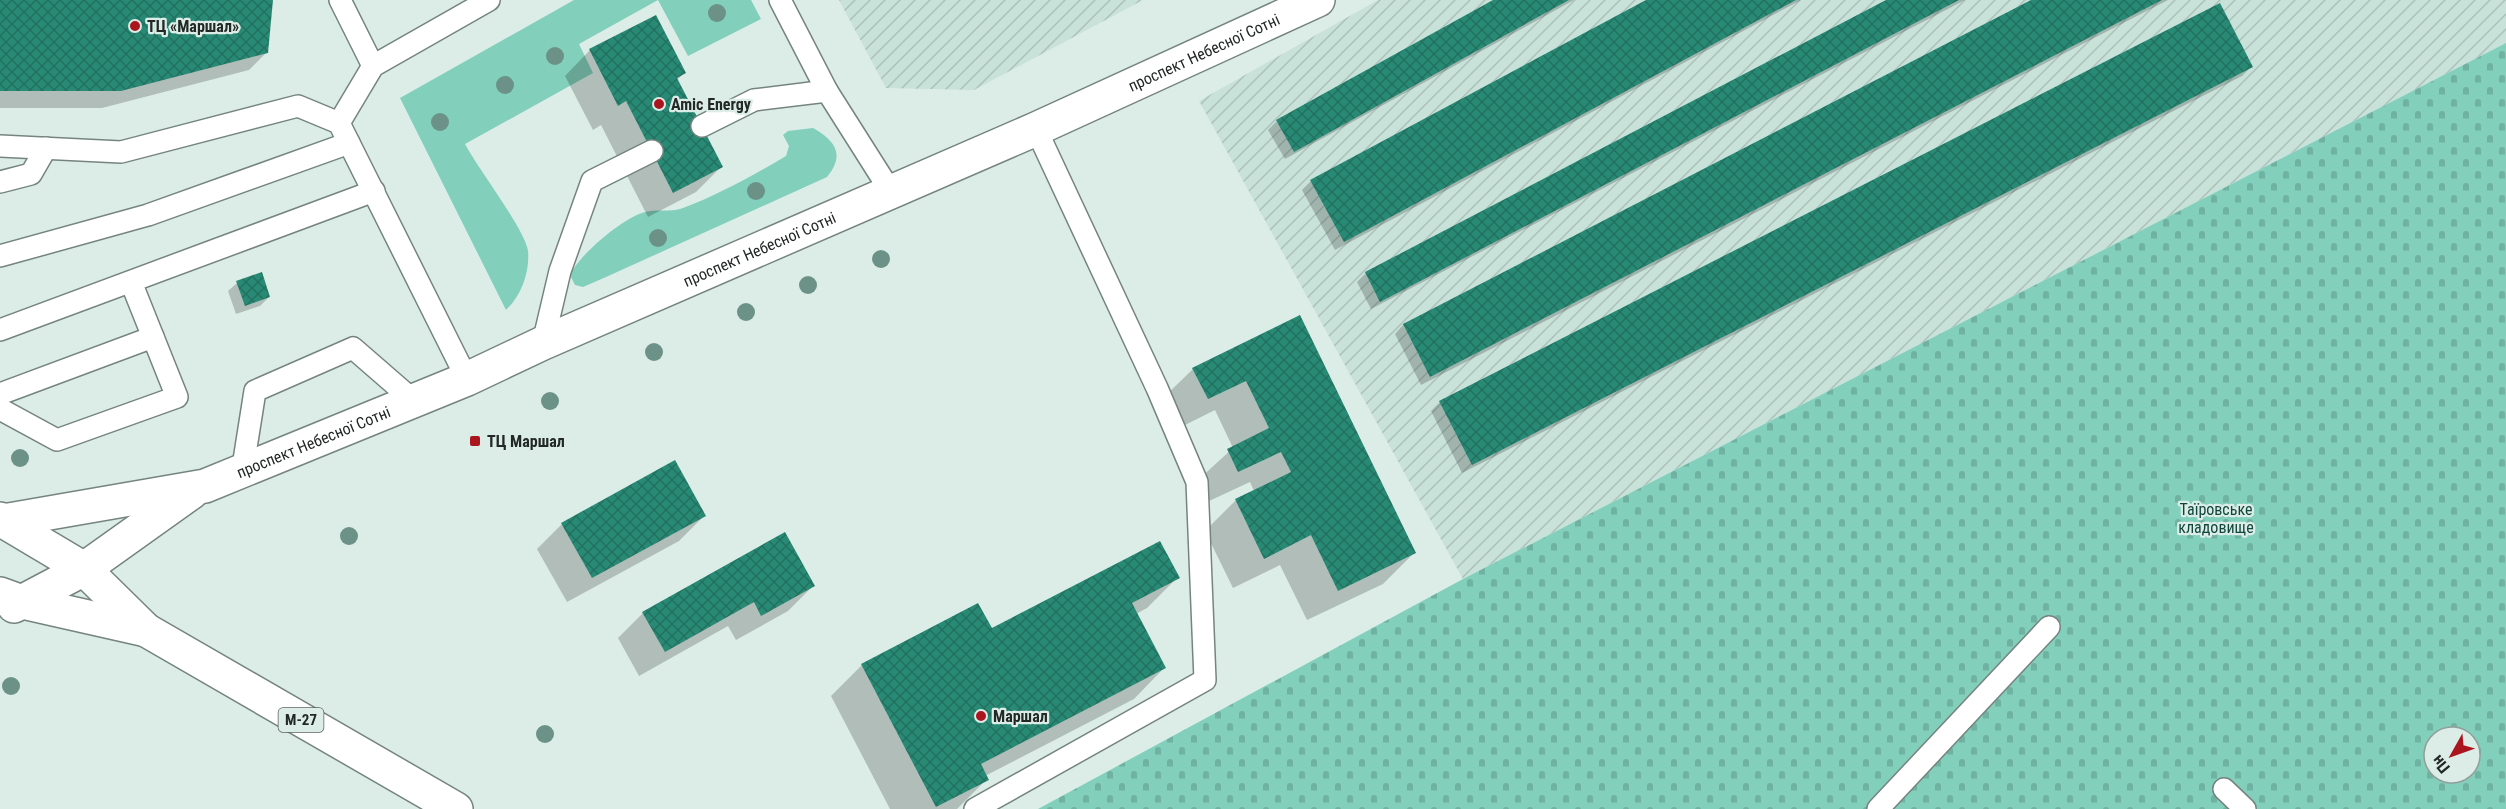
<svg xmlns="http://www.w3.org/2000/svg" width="2506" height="809" viewBox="0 0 2506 809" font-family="'Roboto Condensed',sans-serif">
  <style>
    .industrial { fill: url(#industrial-furrows) }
    .green { fill: #82cfbb }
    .cemetery { fill: url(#cemetery-stones); fill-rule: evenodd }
    .shadow { fill: #0003 }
    .building { fill: url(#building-cross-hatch) }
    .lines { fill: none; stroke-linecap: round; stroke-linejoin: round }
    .service-casing { stroke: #75847f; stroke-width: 24 }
    .secondary-casing { stroke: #75847f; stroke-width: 36 }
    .primary-casing { stroke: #75847f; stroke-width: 36 }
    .service { stroke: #fff; stroke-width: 21 }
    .secondary { stroke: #fff; stroke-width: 33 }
    .primary { stroke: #fff; stroke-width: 33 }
    .tree { fill: #6c9288 }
    .poi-dot { fill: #aa151e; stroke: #dcede7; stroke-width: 2 }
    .labels { text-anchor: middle; stroke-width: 4.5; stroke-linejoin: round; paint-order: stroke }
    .shield { fill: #dcede7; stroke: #5a6360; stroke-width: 1.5 }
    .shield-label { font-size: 15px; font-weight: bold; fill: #222826 }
    .poi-label { font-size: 16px; font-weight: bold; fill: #222826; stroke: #dcede7; text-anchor: start }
    .street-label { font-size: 16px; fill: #222826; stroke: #dcede7 }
    .park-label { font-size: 16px; fill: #11473b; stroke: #dcede7 }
  </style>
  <defs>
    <pattern id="industrial-furrows" width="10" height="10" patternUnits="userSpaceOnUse" patternTransform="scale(1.5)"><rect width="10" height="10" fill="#c8e1d9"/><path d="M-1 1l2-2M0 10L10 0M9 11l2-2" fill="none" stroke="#acc1ba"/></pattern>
    <pattern id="cemetery-stones" width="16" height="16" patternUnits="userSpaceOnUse" patternTransform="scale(1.5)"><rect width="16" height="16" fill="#82cfbb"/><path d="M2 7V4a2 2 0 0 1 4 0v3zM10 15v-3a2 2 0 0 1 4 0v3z" fill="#70b2a1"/></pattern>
    <pattern id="building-cross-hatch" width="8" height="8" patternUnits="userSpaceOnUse" patternTransform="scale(1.5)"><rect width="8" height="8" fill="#288a75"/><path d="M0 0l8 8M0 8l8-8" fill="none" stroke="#227160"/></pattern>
  </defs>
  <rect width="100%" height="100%" fill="#dcede7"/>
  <g class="industrial">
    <polygon points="839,0 1143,0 974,90 886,88"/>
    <polygon points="1378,0 2506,0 2506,43 1463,579 1199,101"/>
  </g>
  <g class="green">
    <path d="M574,0H751L761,19L688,56L658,0L579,44L593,73L465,144C477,167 526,231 528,251C530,272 521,296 506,310L400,98Z"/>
    <path d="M813,128C836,141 845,155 827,177L606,277L583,287L575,285L570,275C579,255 621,220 642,213C655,208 670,213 683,208C718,195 754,175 786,156L789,146L783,135L788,131Z"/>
  </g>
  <path class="cemetery" d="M2506,43V809H1038L1463,579ZM2434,737H2470V773H2434Z"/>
  <g class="shadow">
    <polygon points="0,0 272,0 267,52 249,70 102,108 0,108"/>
    <polygon points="1496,0 1574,0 1285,159 1268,130 1277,121"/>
    <polygon points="1649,0 1801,0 1335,250 1302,190 1311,181"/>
    <polygon points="1890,0 1965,0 1371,309 1357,282 1366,273"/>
    <polygon points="2034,0 2168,0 1421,385 1395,334 1403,325"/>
    <polygon points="2220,5 2251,67 2242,76 1462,473 1431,411 1440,402"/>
    <polygon points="590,50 684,73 677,80 721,167 696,192 648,217 601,125 593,130 565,76"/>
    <polygon points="237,283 269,297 260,306 236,314 228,291"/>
    <polygon points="1299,317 1414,553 1383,584 1307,620 1280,565 1233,588 1205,531 1236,500 1254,491 1250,482 1207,502 1197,481 1233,448 1215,410 1177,429 1162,399 1193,369"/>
    <polygon points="704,516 679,541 567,602 537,549 562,524"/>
    <polygon points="1178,577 1147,608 1136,614 1164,668 1134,699 985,776 987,779 957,809 890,809 831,696 862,665 978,605 991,630"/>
    <polygon points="813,586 788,611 736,640 728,626 639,676 618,638 643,613"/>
  </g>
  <g class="building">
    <polygon points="0,0 273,0 268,53 121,91 0,91"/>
    <polygon points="1493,0 1569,0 1294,152 1276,120"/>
    <polygon points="1646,0 1796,0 1344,242 1310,180"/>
    <polygon points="1886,0 1959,0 1380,302 1365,272"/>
    <polygon points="2031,0 2162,0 1430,377 1403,324"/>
    <polygon points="2220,3 2253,67 1472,465 1439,401"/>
    <polygon points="656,15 686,73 677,78 723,167 673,193 626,101 618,106 589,49"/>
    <polygon points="262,272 270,297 245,306 236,281"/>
    <polygon points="1300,315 1416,553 1338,591 1311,535 1264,559 1235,499 1291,472 1281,452 1238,472 1227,449 1269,428 1246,381 1208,399 1192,368"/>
    <polygon points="675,460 706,516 592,578 561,523"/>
    <polygon points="785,532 815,586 761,616 754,602 665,652 642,612"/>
    <polygon points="1160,541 1180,578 1132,603 1166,668 981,764 989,780 936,807 861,664 978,603 992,628"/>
  </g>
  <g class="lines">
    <defs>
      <g id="service">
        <polyline points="340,0 373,66"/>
        <polyline points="780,0 827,91 891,192"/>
        <polyline points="339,123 373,66 489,0"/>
        <polyline points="702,126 754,100 827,91"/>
        <polyline points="0,146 121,152 298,106 339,123 467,379"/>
        <polyline points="0,182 31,174 46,148"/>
        <polyline points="0,256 148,215 349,143"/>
        <polyline points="0,330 374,191"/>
        <polyline points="543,343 560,271 592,181 652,151"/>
        <polyline points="0,394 153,337"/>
        <polyline points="0,409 57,440 177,397 131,282"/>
        <polyline points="242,473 255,391 353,348 414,401"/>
        <polyline points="2224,789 2245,809"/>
        <polyline points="975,809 1205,680 1197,482 1157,388 1036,129"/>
        <polyline points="1878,809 2049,627"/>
      </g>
      <g id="secondary">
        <path id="s1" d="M3,521L205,486L467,379L543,343L1036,129L1318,0"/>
        <polyline points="84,569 192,492"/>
      </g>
      <g id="primary">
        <polyline points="0,519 84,569 146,630 456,809"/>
        <polyline points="0,594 22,602 146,630"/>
        <polyline points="14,606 84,569"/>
      </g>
    </defs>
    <use href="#service" class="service-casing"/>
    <use href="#secondary" class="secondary-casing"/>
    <use href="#primary" class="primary-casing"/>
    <use href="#service" class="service"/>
    <use href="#secondary" class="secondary"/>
    <use href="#primary" class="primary"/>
  </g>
  <g class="tree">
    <circle cx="717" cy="13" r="9"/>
    <circle cx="555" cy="56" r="9"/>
    <circle cx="505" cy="85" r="9"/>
    <circle cx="440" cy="122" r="9"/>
    <circle cx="756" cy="191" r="9"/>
    <circle cx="658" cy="238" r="9"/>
    <circle cx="881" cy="259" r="9"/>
    <circle cx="808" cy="285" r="9"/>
    <circle cx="746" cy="312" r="9"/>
    <circle cx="654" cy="352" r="9"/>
    <circle cx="550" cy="401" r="9"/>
    <circle cx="20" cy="458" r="9"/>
    <circle cx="349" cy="536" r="9"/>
    <circle cx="11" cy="686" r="9"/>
    <circle cx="545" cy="734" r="9"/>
  </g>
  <g class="poi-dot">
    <circle cx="135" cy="26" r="6"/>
    <circle cx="659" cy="104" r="6"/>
    <rect x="469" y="435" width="12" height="12" rx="3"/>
    <circle cx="981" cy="716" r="6"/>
  </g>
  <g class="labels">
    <rect class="shield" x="278.5" y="708" width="45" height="24" rx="4.5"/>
    <g class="shield-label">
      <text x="301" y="725">М-27</text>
    </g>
    <g class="poi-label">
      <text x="147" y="32">ТЦ «Маршал»</text>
      <text x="671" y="110">Amic Energy</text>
      <text x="487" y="447">ТЦ Маршал</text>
      <text x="993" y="722">Маршал</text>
    </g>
    <g class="street-label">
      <text dy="6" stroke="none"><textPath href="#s1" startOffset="1294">проспект Небесної Сотні</textPath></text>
      <text dy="6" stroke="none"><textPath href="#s1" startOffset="808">проспект Небесної Сотні</textPath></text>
      <text dy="6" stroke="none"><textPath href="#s1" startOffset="322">проспект Небесної Сотні</textPath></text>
    </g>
    <g class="park-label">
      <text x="2216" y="515">Таїровське<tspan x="2216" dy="18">кладовище</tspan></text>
    </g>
  </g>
  <g transform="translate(2452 755) rotate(230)"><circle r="28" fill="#dcede7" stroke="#929e9a" stroke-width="1.5"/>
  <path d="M0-4.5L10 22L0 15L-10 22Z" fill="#aa151e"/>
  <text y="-9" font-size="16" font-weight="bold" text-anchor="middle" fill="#222826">Пн</text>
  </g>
</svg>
